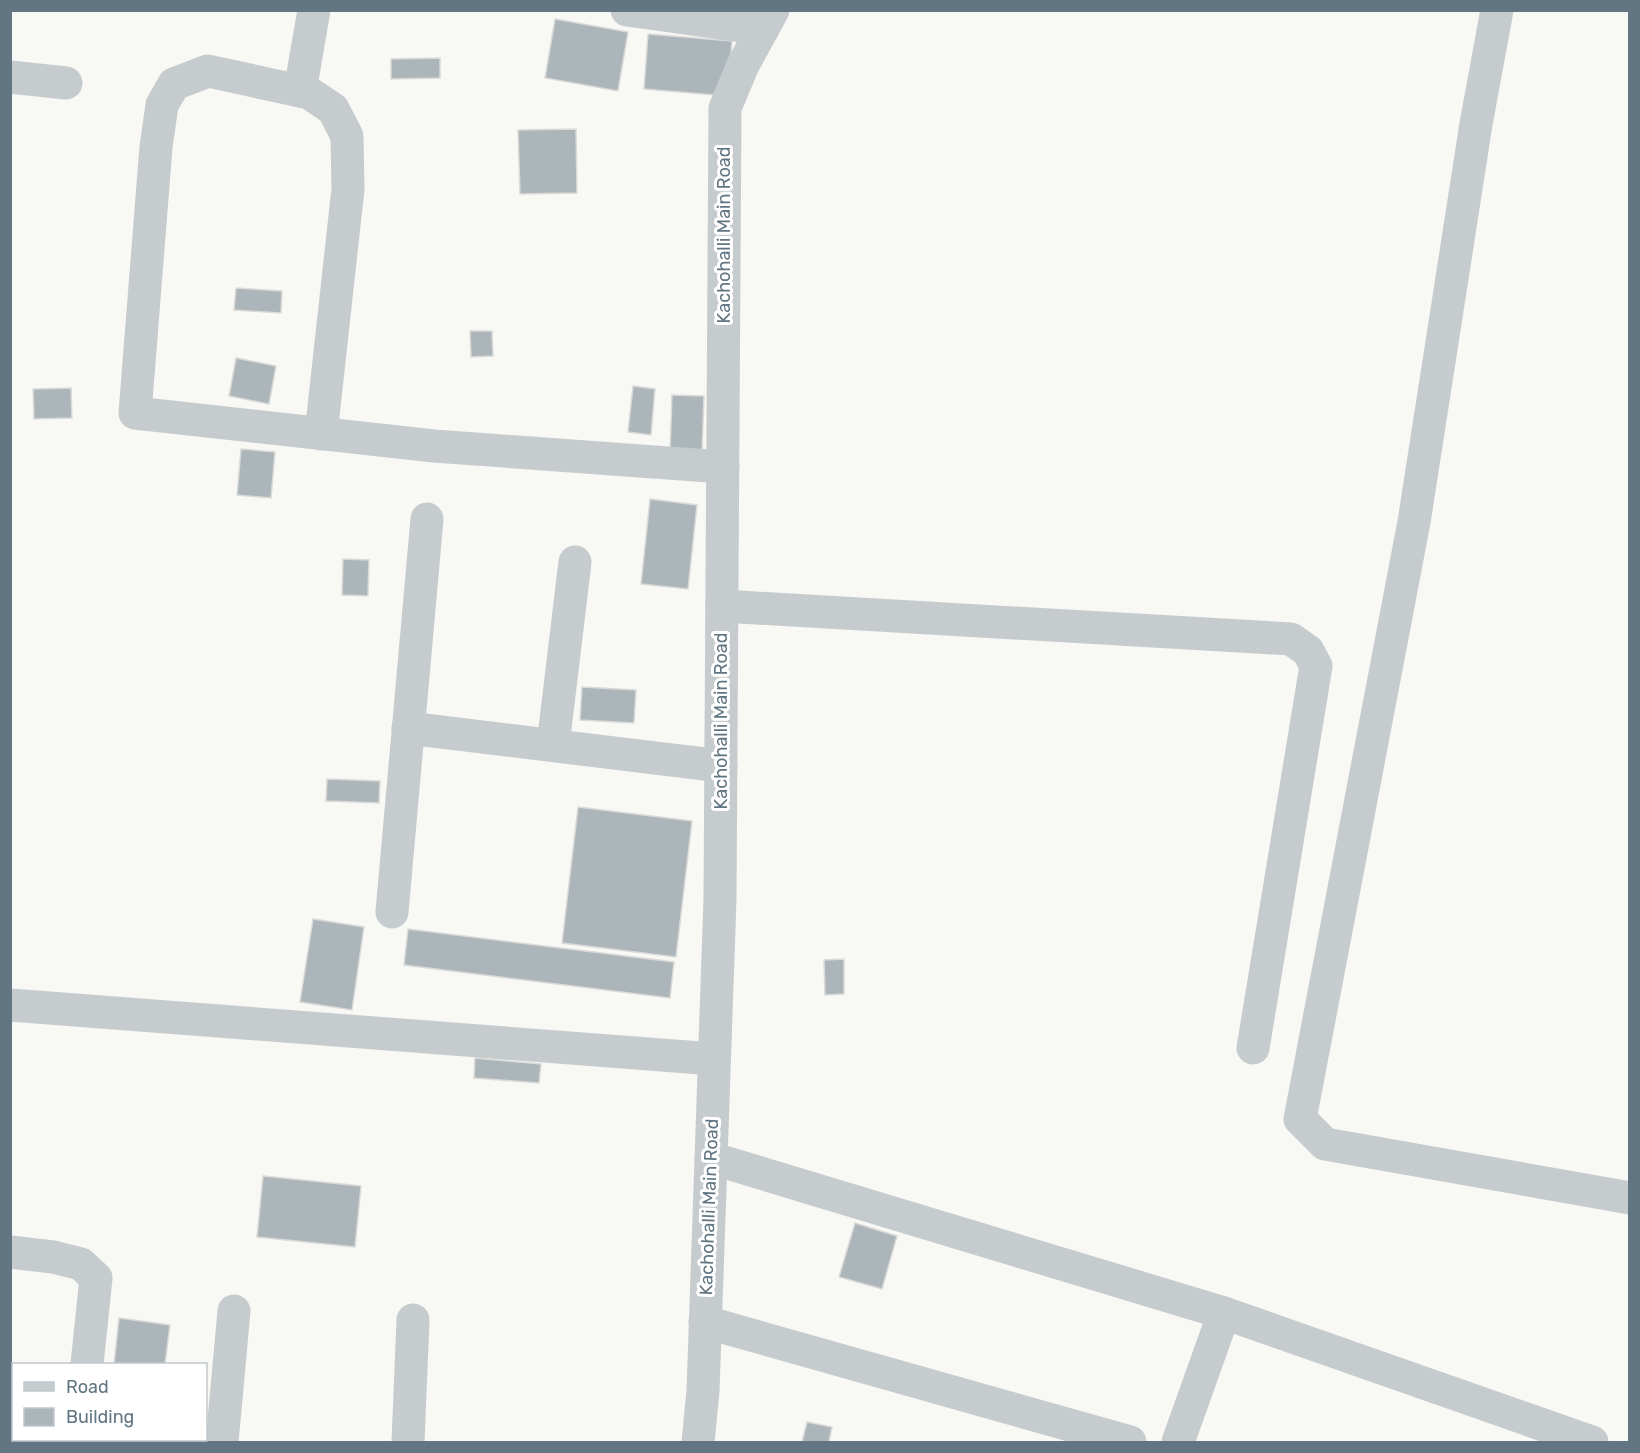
<svg xmlns="http://www.w3.org/2000/svg" width="1640" height="1453" viewBox="0 0 1640 1453" font-family="Rubik,sans-serif">
  <style>
    .building { fill: #acb6ba; stroke: #dadad8; stroke-width: 1.5 }
    .lines { fill: none; stroke-linecap: round; stroke-linejoin: round }
    .minor { stroke: #c6cbcd; stroke-width: 33 }
    .labels { text-anchor: middle; stroke-width: 6; stroke-linejoin: round; paint-order: stroke }
    .street-label { font-size: 18px; fill: #617682; stroke: #fff }
  </style>
  <rect width="100%" height="100%" fill="#f8f8f5"/>
  <g class="building">
    <polygon points="555,19 628,32 618,91 545,78"/>
    <polygon points="648,34 732,41 727,96 644,89"/>
    <polygon points="440,58 440,78 391,79 391,59"/>
    <polygon points="576,129 577,193 520,194 518,130"/>
    <polygon points="236,288 282,291 281,313 234,310"/>
    <polygon points="470,331 492,331 493,356 471,357"/>
    <polygon points="236,358 276,366 269,404 229,396"/>
    <polygon points="633,386 655,389 651,435 628,432"/>
    <polygon points="71,388 72,418 34,419 33,389"/>
    <polygon points="672,395 704,396 702,452 670,451"/>
    <polygon points="241,449 275,452 271,498 237,495"/>
    <polygon points="650,499 697,505 688,589 641,584"/>
    <polygon points="343,559 369,560 368,596 342,595"/>
    <polygon points="582,687 636,690 634,723 580,720"/>
    <polygon points="327,779 380,781 379,803 326,801"/>
    <polygon points="578,807 692,821 676,957 562,943"/>
    <polygon points="313,919 364,927 352,1010 300,1002"/>
    <polygon points="408,929 674,962 670,998 404,965"/>
    <polygon points="844,959 844,994 825,995 824,960"/>
    <polygon points="475,1058 541,1064 539,1083 474,1078"/>
    <polygon points="263,1176 361,1186 355,1247 257,1237"/>
    <polygon points="855,1223 897,1236 882,1289 839,1277"/>
    <polygon points="119,1318 170,1325 165,1364 114,1364"/>
    <polygon points="807,1422 832,1427 829,1442 802,1442"/>
  </g>
  <g class="lines">
    <g class="minor">
      <polyline points="627,10 763,29"/>
      <polyline points="1497,10 1476,124 1414,522 1300,1119 1325,1144 1630,1198"/>
      <polyline points="10,77 66,83"/>
      <polyline points="300,91 314,10"/>
      <polyline points="321,434 348,189 347,136 333,109 309,93 208,71 174,84 162,105 156,147 135,413 434,446 723,467"/>
      <polyline points="722,606 1291,639 1308,651 1316,666 1253,1048"/>
      <polyline points="408,728 721,766"/>
      <polyline points="553,745 575,562"/>
      <polyline points="392,912 427,519"/>
      <polyline points="10,1005 714,1059"/>
      <polyline points="711,1158 1224,1313 1592,1442"/>
      <polyline points="10,1252 53,1257 81,1264 96,1278 87,1364"/>
      <polyline points="705,1322 1130,1442"/>
      <polyline points="79,1442 80,1440"/>
      <polyline points="222,1442 234,1311"/>
      <polyline points="408,1442 413,1320"/>
      <polyline points="698,1442 703,1391 720,899 725,108 743,65 773,10"/>
      <polyline points="1178,1442 1224,1313"/>
    </g>
  </g>
  <g class="labels">
    <g class="street-label">
      <text transform="translate(724 235) rotate(-90)" y="6">Kachohalli Main Road</text>
      <text transform="translate(721 721) rotate(-90)" y="6">Kachohalli Main Road</text>
      <text transform="translate(709 1207) rotate(-88)" y="6">Kachohalli Main Road</text>
    </g>
  </g>
  <rect width="1640" height="1453" fill="none" stroke="#617682" stroke-width="24"/>
  <rect x="12" y="1363" width="195" height="78" fill="#ffffff" stroke="#c0c8cd" stroke-width="1.5"/>
  <rect x="24" y="1382" width="30" height="9" fill="#c6cbcd" stroke="#c0c8cd" stroke-width="1.5"/>
  <text x="66" y="1393" font-size="18" fill="#617682">Road</text>
  <rect x="24" y="1408" width="30" height="18" fill="#acb6ba" stroke="#c0c8cd" stroke-width="1.5"/>
  <text x="66" y="1423" font-size="18" fill="#617682">Building</text>
</svg>
